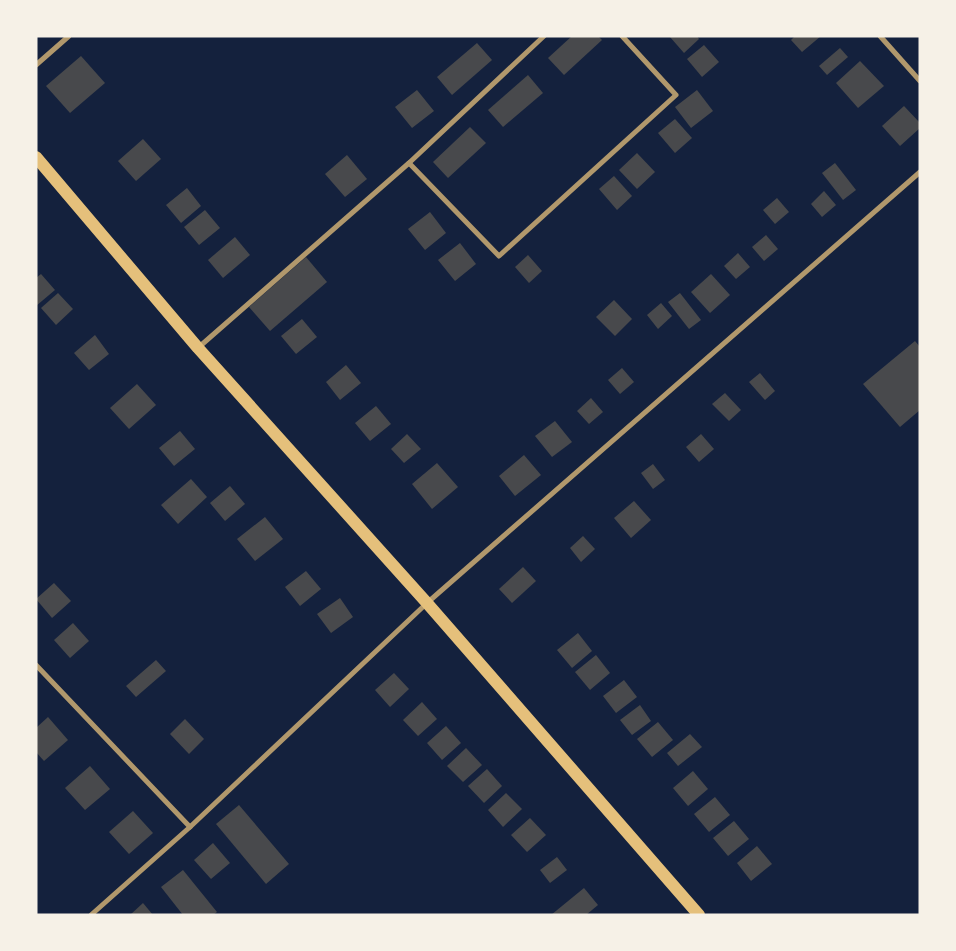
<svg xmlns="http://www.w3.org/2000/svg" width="956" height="951" viewBox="0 0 956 951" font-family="Mulish,sans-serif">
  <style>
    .building { fill: #48494c }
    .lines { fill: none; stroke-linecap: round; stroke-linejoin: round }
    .minor { stroke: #b1986c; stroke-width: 5 }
    .primary { stroke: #e5c07b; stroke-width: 12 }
  </style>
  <rect width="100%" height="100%" fill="#14213d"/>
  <g class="building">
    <polygon points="572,36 598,36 602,40 564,75 548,58"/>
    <polygon points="671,36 697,36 699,39 684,53 670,37"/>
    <polygon points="795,36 821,36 802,52 791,40"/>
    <polygon points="477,43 492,60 452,95 437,77"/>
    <polygon points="704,45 719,62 702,77 687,59"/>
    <polygon points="840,48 848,57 827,75 819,66"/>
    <polygon points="81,56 105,83 70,113 46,86"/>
    <polygon points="860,61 884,86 858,108 836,83"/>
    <polygon points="528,75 543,93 503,127 488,110"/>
    <polygon points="417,90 434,111 412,128 395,107"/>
    <polygon points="697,90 713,111 691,128 675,107"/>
    <polygon points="904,106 920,123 920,128 900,146 882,126"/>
    <polygon points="675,119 692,138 675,153 658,133"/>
    <polygon points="470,127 486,143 448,178 433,162"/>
    <polygon points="143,139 161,159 136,181 118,161"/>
    <polygon points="637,153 655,172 637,189 619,170"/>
    <polygon points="347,155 367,179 345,197 325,174"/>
    <polygon points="835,163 856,190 843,200 822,173"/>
    <polygon points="614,176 632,196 617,210 599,189"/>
    <polygon points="187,188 201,206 181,223 166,205"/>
    <polygon points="824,191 836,205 822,217 811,204"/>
    <polygon points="777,198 789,212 775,224 763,210"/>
    <polygon points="205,210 220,228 199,245 184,227"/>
    <polygon points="430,212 446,233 425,250 408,229"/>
    <polygon points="766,235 778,249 764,261 752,247"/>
    <polygon points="235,237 250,255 223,278 208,260"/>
    <polygon points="460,243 476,264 455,281 438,260"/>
    <polygon points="738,253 750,267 736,279 724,266"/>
    <polygon points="528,255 542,271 529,283 515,267"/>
    <polygon points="306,257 327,282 270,331 249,307"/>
    <polygon points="41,274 55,290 36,306 36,278"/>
    <polygon points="711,274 730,295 710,313 691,292"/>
    <polygon points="58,293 73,309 56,325 41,308"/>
    <polygon points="680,293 701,320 689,329 668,302"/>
    <polygon points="614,300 632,319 615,336 596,317"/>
    <polygon points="661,303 672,316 658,329 647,315"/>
    <polygon points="302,319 317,337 296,354 281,336"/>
    <polygon points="95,335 109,354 89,370 74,353"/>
    <polygon points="915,341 920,347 920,410 900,427 863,384"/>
    <polygon points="346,365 361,383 340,400 326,382"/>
    <polygon points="622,368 634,382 620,394 608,380"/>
    <polygon points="760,373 775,391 765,400 749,382"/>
    <polygon points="137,384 156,405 129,429 110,408"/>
    <polygon points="725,393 741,410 729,421 712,404"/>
    <polygon points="591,398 603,412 589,424 577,411"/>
    <polygon points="376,406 391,424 370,441 355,423"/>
    <polygon points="555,421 572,442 552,457 535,436"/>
    <polygon points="180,431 195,449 174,466 159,448"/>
    <polygon points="407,434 421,449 404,463 391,449"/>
    <polygon points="701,434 714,449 699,462 686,447"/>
    <polygon points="524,455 541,475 515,496 499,476"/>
    <polygon points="437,463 458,487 432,509 412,484"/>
    <polygon points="653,464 665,480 653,489 641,473"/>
    <polygon points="191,479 207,497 178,524 161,505"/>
    <polygon points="230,486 245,504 225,521 210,503"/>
    <polygon points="634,501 651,520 631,538 614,518"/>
    <polygon points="265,517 283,539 255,561 237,539"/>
    <polygon points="583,536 595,549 581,562 570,548"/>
    <polygon points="523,567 536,581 512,603 499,589"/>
    <polygon points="306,571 321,589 300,606 285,587"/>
    <polygon points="54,583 71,601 52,618 36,599"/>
    <polygon points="340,598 353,617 331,633 317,614"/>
    <polygon points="73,623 89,641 70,658 54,640"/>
    <polygon points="578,633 592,651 572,668 557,650"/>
    <polygon points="596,655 610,673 590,690 575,672"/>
    <polygon points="156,660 166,671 136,697 126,686"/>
    <polygon points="394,673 409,689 390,707 375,690"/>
    <polygon points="624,680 637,697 616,713 603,696"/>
    <polygon points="422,702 437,719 418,736 403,720"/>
    <polygon points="640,705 651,721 632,735 620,720"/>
    <polygon points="48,717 68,740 44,761 36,752 36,728"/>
    <polygon points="185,719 204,739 189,754 170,734"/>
    <polygon points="658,722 673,740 652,757 637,739"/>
    <polygon points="446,726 461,743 442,760 427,743"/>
    <polygon points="690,734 702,747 678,766 667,753"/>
    <polygon points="466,748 482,765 463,782 447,766"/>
    <polygon points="90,766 110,789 85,810 65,788"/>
    <polygon points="487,769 502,786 484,803 468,786"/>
    <polygon points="693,771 708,789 688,806 673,788"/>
    <polygon points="506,793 522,809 503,827 488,810"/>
    <polygon points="715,797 730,815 709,832 694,814"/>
    <polygon points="239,805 289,864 266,884 216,824"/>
    <polygon points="133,811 153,833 129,854 109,832"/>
    <polygon points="530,818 546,835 527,852 511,835"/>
    <polygon points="734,821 749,839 728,856 713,838"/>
    <polygon points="213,843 230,863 211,879 194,860"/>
    <polygon points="757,846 772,864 751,881 737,863"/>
    <polygon points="557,857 567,870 550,883 540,870"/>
    <polygon points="183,870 217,912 213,915 183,915 161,887"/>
    <polygon points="584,888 598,905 586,915 551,915"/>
    <polygon points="143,903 153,915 130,915"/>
  </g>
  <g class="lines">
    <g class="minor">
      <polyline points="880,36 920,81"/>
      <polyline points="36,65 69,36"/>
      <polyline points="409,163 499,256 676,95 622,36"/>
      <polyline points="199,347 409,163 544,36"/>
      <polyline points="36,665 190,827"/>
      <polyline points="91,915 190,827 427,603 920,172"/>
    </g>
    <polyline class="primary" points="36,157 198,348 427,603 699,915"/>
  </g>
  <rect width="956" height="951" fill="none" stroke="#f6f1e7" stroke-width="75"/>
</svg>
